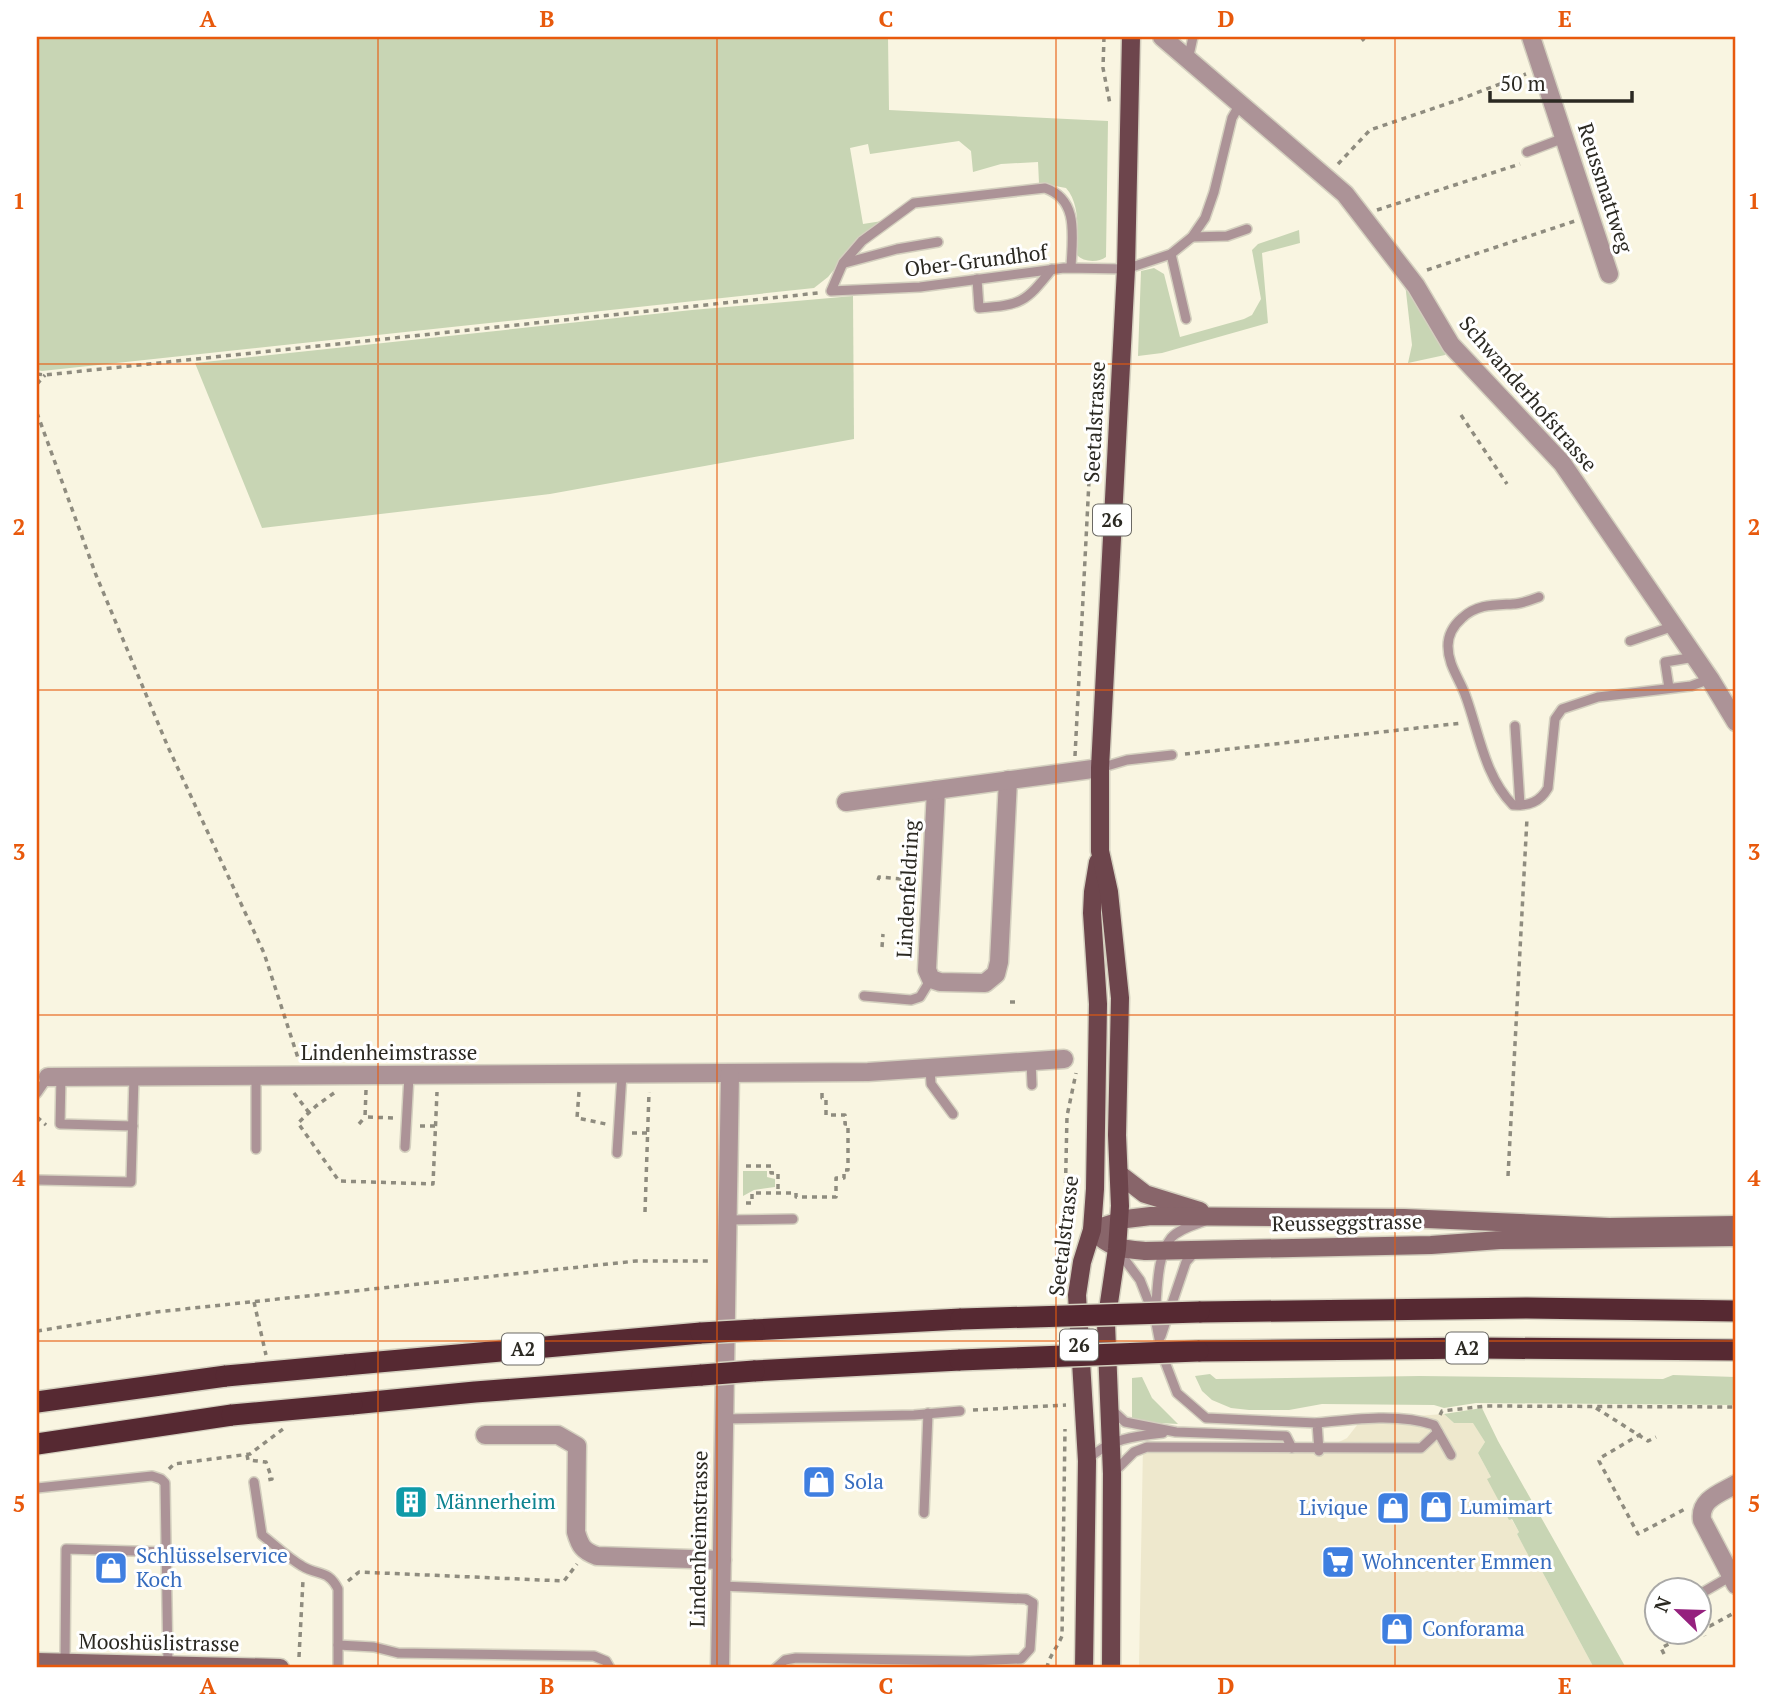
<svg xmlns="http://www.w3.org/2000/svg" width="1773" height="1705" viewBox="0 0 1773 1705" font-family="'PT Serif',serif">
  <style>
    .built { fill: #eee8cd }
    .green { fill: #c8d5b4 }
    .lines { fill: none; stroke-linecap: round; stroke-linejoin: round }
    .lane-casing { stroke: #d4d0bf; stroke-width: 12 }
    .street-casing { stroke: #d4d0bf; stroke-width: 21 }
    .secondary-casing { stroke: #d4d0bf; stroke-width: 21 }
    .primary-casing { stroke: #d4d0bf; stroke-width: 21 }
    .highway-casing { stroke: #d4d0bf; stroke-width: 24 }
    .path { stroke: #8f8c7f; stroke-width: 3.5; stroke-dasharray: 5 5; stroke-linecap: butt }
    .lane { stroke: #ac9397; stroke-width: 9 }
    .street { stroke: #ac9397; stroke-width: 18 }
    .secondary { stroke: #88656a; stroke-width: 18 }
    .primary { stroke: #6d454c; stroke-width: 18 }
    .highway { stroke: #562932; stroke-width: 21 }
    .highway-bridge-casing { stroke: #d4d0bf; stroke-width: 24; stroke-linecap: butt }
    .highway-bridge { stroke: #562932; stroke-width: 21 }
    .grid { fill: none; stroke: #e8590c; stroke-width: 2; stroke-opacity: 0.55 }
    .labels { text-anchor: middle; stroke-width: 6; stroke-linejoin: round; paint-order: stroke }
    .shield { fill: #fff; stroke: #6b6964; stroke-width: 2 }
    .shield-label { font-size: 19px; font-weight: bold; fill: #2b2922 }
    .street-label { font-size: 21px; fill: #2b2922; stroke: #fff }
    .shop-label { font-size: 21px; fill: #366cbe; stroke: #fff; text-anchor: start }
    .culture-label { font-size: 21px; fill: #0d838f; stroke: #fff; text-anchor: start }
    .neatline { fill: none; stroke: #e8590c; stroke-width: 2.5 }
    .grid-label { font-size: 23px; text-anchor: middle; font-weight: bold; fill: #e8590c }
  </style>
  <rect width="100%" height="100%" fill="#f9f5e1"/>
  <polygon class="built" points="1444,1414 1454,1423 1473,1422 1485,1442 1478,1453 1491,1477 1488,1479 1519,1532 1517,1534 1533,1563 1537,1562 1594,1668 1139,1668 1143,1445 1323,1450 1347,1438 1361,1420"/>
  <g class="green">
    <path d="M37,37H888L889,110L1108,121L1106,257C1098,263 1083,262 1077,255C1077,233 1081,205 1066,188L1039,183L1038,162L1001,164L973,172L971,151L959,141L870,154L868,144L850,148L863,224L882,221L846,255L828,277L814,288L42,371L37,370Z"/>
    <polygon points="1299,230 1300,243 1262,253 1268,323 1162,353 1138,356 1141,271 1154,268 1164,274 1180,337 1244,319 1252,315 1261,299 1252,250 1258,244"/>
    <polygon points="1405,283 1447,351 1445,355 1408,363 1412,345"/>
    <polygon points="853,296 854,439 550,494 262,528 195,363 692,310"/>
    <polygon points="743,1171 767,1171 767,1177 775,1179 775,1187 754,1190 743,1196"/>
    <polygon points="1210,1374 1216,1379 1420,1376 1663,1379 1673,1375 1736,1377 1736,1405 1476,1403 1444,1408 1434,1405 1322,1404 1289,1410 1249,1410 1231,1408 1212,1400 1202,1391 1195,1376"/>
    <polygon points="1142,1377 1152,1398 1178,1424 1141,1422 1132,1419 1132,1378"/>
    <polygon points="1482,1408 1498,1441 1626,1668 1594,1668 1537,1562 1533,1564 1517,1534 1519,1532 1512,1519 1509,1520 1487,1479 1491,1477 1478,1453 1485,1442 1473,1423 1454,1423 1444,1414"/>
  </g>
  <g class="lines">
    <defs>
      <g id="lane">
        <polyline points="1188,60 1193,37"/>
        <polyline points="1527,152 1564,138"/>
        <polyline points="1192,237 1227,236 1247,229"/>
        <polyline points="1171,254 1186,319"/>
        <polyline points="845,263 897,249 938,242"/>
        <path d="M1071,268C1072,238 1080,200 1045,188L914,203L862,241L843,263L831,291L920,287L1064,268L1126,269L1171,254L1192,237L1205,218L1214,192L1232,118L1240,104"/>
        <path d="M977,279L979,308C1021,305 1025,303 1052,269"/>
        <path d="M1539,597C1531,600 1521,604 1513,604C1494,605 1477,604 1462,618C1454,625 1448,635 1448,646C1448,666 1460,679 1466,697C1479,733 1485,777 1513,805C1529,806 1540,802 1548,788L1555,719L1562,709L1598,697L1691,686L1710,679"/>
        <polyline points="1630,641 1674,626"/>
        <polyline points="1669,688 1665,662 1695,657"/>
        <polyline points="1515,726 1520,805"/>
        <polyline points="1100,768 1127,760 1172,755"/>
        <polyline points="864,996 911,1000 920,997 931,979"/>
        <polyline points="1031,1061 1032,1085"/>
        <polyline points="930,1068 931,1084 953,1114"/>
        <polyline points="61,1077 60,1124 133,1126"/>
        <polyline points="37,1093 48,1077"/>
        <polyline points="405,1147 409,1076"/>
        <polyline points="256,1149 256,1077"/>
        <polyline points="617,1153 622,1074"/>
        <polyline points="38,1180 131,1182 134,1077"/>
        <polyline points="726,1220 793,1219"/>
        <polyline points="1119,1252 1140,1280 1155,1318 1162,1354 1177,1393 1206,1418 1317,1423 1319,1451"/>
        <path d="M1155,1313C1158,1291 1156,1257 1171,1238C1179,1229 1194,1225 1205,1221"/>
        <polyline points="1161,1336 1186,1262 1197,1250"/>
        <polyline points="1111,1409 1125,1422 1176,1432 1286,1436 1292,1448"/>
        <polyline points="723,1419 914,1415 960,1411"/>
        <path d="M1317,1423C1353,1419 1400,1413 1434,1425L1451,1455"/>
        <path d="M1087,1460C1109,1439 1134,1436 1163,1433"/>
        <polyline points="1113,1473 1134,1452 1147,1447 1421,1448 1438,1432"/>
        <path d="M254,1482L262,1535C275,1545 288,1558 302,1566C318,1576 328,1569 338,1589V1668"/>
        <polyline points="37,1488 152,1476 161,1479 165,1483 168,1665"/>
        <polyline points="924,1513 928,1413"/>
        <polyline points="721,1586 1026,1599 1033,1603 1030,1649 1021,1659 969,1661 796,1658 785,1660 776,1668"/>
        <polyline points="1700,1594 1731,1576"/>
        <polyline points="338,1645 374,1647 398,1653 594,1656 606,1661 610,1668"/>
        <polyline points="65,1663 66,1549 166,1552"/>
      </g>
      <g id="street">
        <polyline points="1162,37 1345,194 1416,286 1451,345 1562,463 1710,679 1736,722"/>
        <polyline points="1531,37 1609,274"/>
        <polyline points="936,790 927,970 931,979 940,982 985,983 996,974 999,962 1008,780"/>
        <polyline points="846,802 1100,768"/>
        <polyline points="48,1077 868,1072 1064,1059"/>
        <path d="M485,1435H558L577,1446L576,1532C580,1546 583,1551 597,1556L722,1560"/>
        <path d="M1736,1484C1721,1493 1699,1499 1702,1520L1736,1585"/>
        <polyline points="720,1668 730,1074"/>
      </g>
      <g id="secondary">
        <polyline points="1119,1174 1145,1194 1200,1211"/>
        <path d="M1736,1225L1609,1227L1404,1218L1151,1216L1126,1219L1092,1230C1111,1249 1121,1249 1146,1251L1431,1245L1500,1240L1736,1237"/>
        <polyline points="37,1662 280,1668"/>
      </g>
      <g id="primary">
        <polyline points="1084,1668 1087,1461 1077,1295 1082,1262 1092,1230 1095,1189 1098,1004 1092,913 1093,892 1098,862"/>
        <polyline points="1111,1668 1112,1474 1106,1323 1117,1249 1120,1206 1117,1135 1120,998 1109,892 1100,851 1100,768 1126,269 1131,37"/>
      </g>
      <g id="highway">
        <polyline points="1199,1312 1527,1308 1736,1311"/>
        <polyline points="754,1330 961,1319"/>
        <polyline points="1198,1351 1476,1348 1736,1350"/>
        <polyline points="345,1365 701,1333"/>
        <polyline points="754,1371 960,1360"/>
        <polyline points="37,1402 226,1376"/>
        <polyline points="352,1404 475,1392 702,1375"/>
        <polyline points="37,1444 232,1415"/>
      </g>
    </defs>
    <use href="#lane" class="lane-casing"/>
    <use href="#street" class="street-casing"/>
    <use href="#secondary" class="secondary-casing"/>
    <use href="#primary" class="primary-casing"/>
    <use href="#highway" class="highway-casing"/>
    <g class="path">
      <polyline points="1104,37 1103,68 1110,104"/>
      <polyline points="1361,37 1365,42"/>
      <polyline points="1338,164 1370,130 1458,100 1526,74"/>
      <polyline points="1377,210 1520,164"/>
      <polyline points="1427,270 1575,221"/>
      <polyline points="37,374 45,375 818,293"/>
      <polyline points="37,384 45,375"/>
      <polyline points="37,413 96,575 168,747 264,953 298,1058"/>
      <polyline points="1461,415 1507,484"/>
      <polyline points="1185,754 1462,723"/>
      <polyline points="1075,756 1090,461"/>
      <polyline points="878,880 879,877 902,879"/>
      <polyline points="882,947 883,934"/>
      <polyline points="1010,1002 1016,1002"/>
      <polyline points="366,1090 365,1117 394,1118"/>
      <polyline points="579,1092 577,1118 606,1124"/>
      <polyline points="294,1093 310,1114"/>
      <polyline points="334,1093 316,1106 298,1123 339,1181 433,1184 437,1092"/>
      <polyline points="37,1117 46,1125"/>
      <polyline points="359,1124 365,1117"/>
      <polyline points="420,1126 435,1126"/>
      <polyline points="632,1133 648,1133"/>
      <polyline points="746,1166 771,1166 771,1173 778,1173 778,1192"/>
      <polyline points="1508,1176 1527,818"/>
      <polyline points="746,1203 752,1203 752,1193 796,1193 796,1197 836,1197 836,1178 844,1178 844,1170 848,1170 848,1124 845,1124 845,1115 826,1115 826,1099 822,1098 822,1088"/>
      <polyline points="645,1212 649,1092"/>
      <polyline points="1064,1253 1067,1116 1076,1073"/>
      <polyline points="254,1302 266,1355"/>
      <polyline points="37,1331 156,1312 636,1261 709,1261"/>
      <polyline points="1596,1408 1648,1441 1656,1437"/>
      <polyline points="973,1410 1066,1405"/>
      <polyline points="1440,1415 1442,1411 1486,1406 1736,1407"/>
      <polyline points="1641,1434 1600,1458 1599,1461 1638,1534 1685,1509"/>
      <polyline points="247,1455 248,1460 266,1462 272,1479 267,1480"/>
      <polyline points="169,1469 174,1464 250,1454 283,1429"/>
      <polyline points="348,1581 359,1572 564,1581 577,1564"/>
      <polyline points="1700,1627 1704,1625 1710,1626 1736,1612"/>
      <polyline points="1700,1627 1705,1636"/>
      <polyline points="1664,1654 1661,1648 1692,1632"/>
      <polyline points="299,1657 303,1580"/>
      <path d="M1047,1668C1048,1658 1058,1646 1062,1636L1065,1429"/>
    </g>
    <use href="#lane" class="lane"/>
    <use href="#street" class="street"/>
    <use href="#secondary" class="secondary"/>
    <use href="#primary" class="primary"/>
    <use href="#highway" class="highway"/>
    <defs>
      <g id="highway-bridge">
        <polyline points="961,1319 1199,1312"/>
        <polyline points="701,1333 754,1330"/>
        <polyline points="960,1360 1198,1351"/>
        <polyline points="702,1375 754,1371"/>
        <polyline points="226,1376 345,1365"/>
        <polyline points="232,1415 352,1404"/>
      </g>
    </defs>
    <use href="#highway-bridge" class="highway-bridge-casing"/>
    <use href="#highway-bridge" class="highway-bridge"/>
  </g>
  <path class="grid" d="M378,37V1668M717,37V1668M1056,37V1668M1395,37V1668M37,364H1736M37,690H1736M37,1015H1736M37,1341H1736"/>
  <defs>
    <symbol id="shop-square" viewBox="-11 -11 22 22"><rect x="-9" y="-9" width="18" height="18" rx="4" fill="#3f7fe0" stroke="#fff"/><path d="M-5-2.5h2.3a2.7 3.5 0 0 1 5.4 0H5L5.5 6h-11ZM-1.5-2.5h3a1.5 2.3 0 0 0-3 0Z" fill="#fff"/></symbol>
    <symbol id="building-square" viewBox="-11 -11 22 22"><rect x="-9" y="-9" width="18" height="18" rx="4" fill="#0f9aa8" stroke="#fff"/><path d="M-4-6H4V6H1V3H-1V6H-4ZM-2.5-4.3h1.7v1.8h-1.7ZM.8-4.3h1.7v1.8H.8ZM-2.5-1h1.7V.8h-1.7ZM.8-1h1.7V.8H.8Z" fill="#fff"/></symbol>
    <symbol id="supermarket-square" viewBox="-11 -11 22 22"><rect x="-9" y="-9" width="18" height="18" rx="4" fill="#3f7fe0" stroke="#fff"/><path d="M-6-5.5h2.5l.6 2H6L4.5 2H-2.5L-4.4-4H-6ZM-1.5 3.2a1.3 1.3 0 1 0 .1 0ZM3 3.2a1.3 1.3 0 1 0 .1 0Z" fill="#fff"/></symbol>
  </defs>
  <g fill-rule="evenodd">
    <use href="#shop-square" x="800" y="1463" width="38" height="38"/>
    <use href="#building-square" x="392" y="1483" width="38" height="38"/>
    <use href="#shop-square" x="1417" y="1488" width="38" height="38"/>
    <use href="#shop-square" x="1374" y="1489" width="38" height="38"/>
    <use href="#supermarket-square" x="1319" y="1543" width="38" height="38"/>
    <use href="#shop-square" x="92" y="1549" width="38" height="38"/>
    <use href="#shop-square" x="1378" y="1610" width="38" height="38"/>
  </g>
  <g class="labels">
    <g class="shield">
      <rect x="1093" y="504.5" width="38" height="31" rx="5"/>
      <rect x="1060" y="1329.5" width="38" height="31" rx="5"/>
      <rect x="1446" y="1332.5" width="42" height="31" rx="5"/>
      <rect x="502" y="1333.5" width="42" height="31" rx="5"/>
    </g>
    <g class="shield-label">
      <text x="1112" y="527">26</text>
      <text x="1079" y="1352">26</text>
      <text x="1467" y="1355">A2</text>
      <text x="523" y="1356">A2</text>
    </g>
    <g class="street-label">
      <text transform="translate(1605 188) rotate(72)" y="7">Reussmattweg</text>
      <text transform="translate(976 261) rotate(-7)" y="7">Ober-Grundhof</text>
      <text transform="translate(1528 394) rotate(49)" y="7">Schwanderhofstrasse</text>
      <text transform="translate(1095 422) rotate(-87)" y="7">Seetalstrasse</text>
      <text transform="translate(908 889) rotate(-87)" y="7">Lindenfeldring</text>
      <text x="389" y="1060">Lindenheimstrasse</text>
      <text transform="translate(1347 1223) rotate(-1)" y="7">Reusseggstrasse</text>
      <text transform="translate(1064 1236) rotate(-83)" y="7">Seetalstrasse</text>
      <text transform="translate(699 1539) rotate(-89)" y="7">Lindenheimstrasse</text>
      <text transform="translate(159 1643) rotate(1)" y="7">Mooshüslistrasse</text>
    </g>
    <g class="shop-label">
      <text x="844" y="1489">Sola</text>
      <text x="1460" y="1514">Lumimart</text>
      <text x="1368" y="1515" text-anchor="end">Livique</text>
      <text x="136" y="1563">Schlüsselservice<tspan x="136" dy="24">Koch</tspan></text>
      <text x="1362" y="1569">Wohncenter Emmen</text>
      <text x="1422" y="1636">Conforama</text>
    </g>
    <g class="culture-label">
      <text x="436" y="1509">Männerheim</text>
    </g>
  </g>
  <rect width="1773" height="1705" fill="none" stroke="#ffffff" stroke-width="77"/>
  <g transform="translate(1678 1611) rotate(293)"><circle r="33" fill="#ffffff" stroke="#aaa9a7" stroke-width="2"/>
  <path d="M0-5L12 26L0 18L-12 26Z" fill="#95217e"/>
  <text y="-10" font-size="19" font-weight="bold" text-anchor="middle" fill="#2b2922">N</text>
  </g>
  <path d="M1490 91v10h142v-10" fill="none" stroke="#2b2922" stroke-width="3.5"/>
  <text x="1500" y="91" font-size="21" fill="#2b2922" stroke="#ffffff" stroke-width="5" paint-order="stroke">50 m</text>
  <rect x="38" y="38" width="1696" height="1628" class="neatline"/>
  <g class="grid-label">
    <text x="208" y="27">A</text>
    <text x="547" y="27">B</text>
    <text x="886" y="27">C</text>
    <text x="1226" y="27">D</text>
    <text x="1565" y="27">E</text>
    <text x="19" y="209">1</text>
    <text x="1754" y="209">1</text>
    <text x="19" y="535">2</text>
    <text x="1754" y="535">2</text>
    <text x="19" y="860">3</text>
    <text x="1754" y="860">3</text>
    <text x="19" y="1186">4</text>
    <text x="1754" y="1186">4</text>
    <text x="19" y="1512">5</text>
    <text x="1754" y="1512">5</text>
    <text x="208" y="1694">A</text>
    <text x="547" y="1694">B</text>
    <text x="886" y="1694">C</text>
    <text x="1226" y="1694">D</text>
    <text x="1565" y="1694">E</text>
  </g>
</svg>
